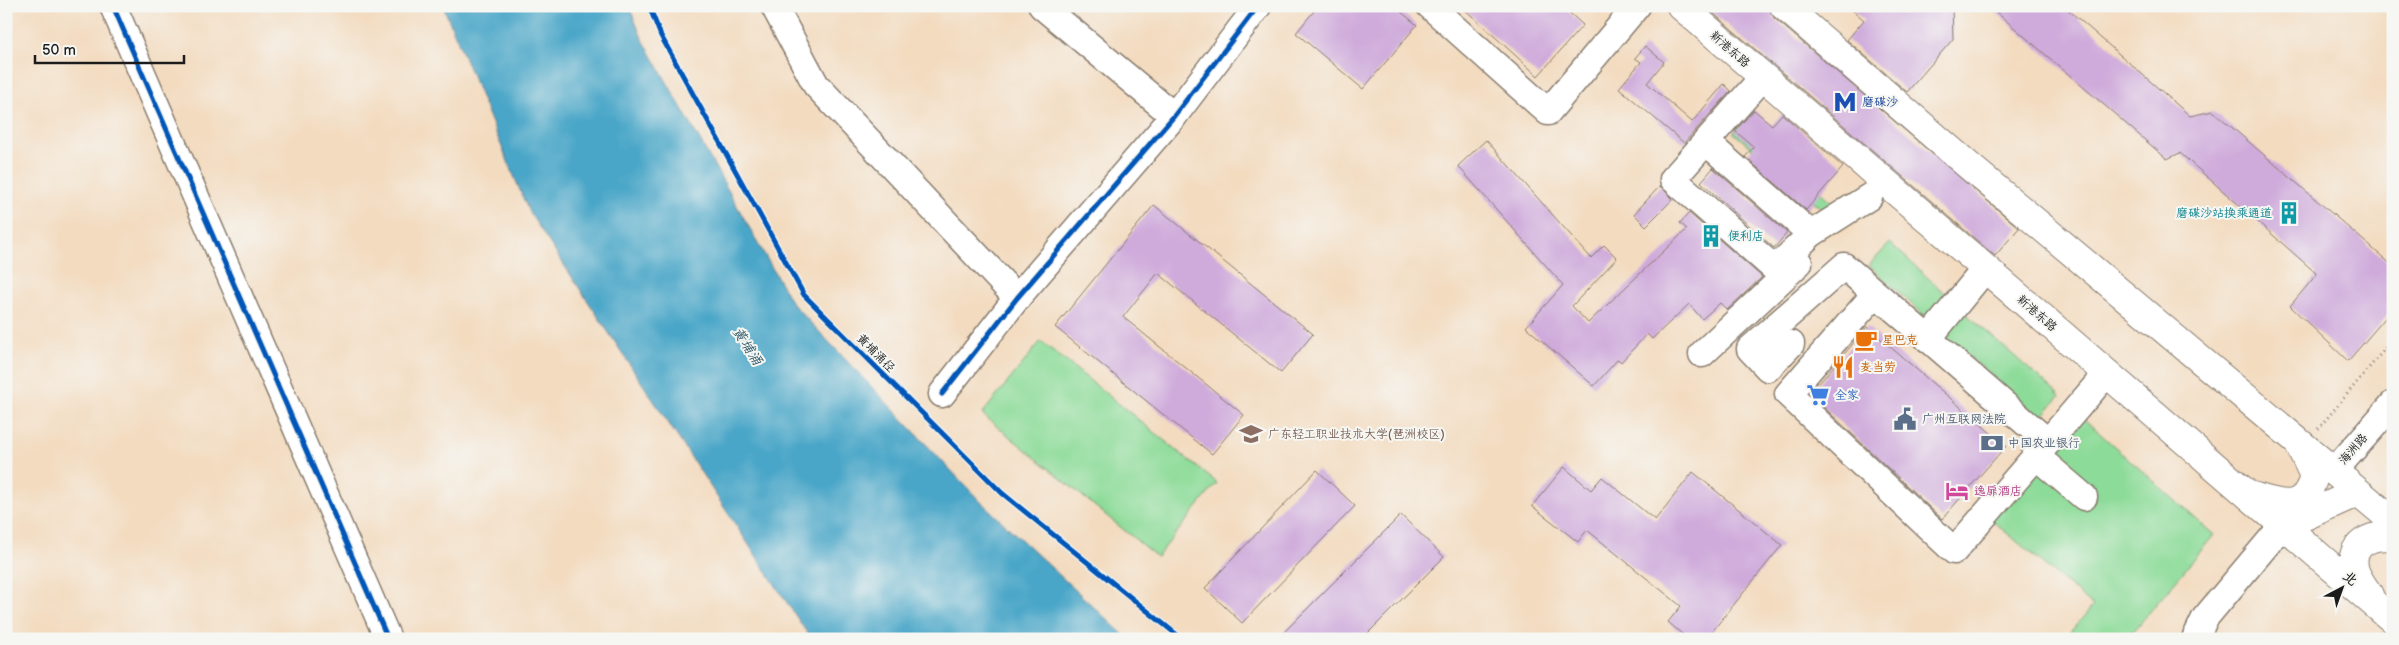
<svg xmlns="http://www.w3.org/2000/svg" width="2399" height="645" viewBox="0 0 2399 645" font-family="'Balsamiq Sans','LXGW WenKai TC',sans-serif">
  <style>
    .green { fill: #8ddb99; stroke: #547c5a }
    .water { fill: #4aa6c8; stroke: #336172 }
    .building { fill: #cfabdb }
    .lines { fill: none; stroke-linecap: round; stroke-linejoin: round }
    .minor-casing { stroke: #887c6e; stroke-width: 29 }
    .major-casing { stroke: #887c6e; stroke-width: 30 }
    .path { stroke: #887c6e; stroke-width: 3; stroke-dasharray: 1 4; stroke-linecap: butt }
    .minor { stroke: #fff; stroke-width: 26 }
    .major { stroke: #fff; stroke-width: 28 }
    .cycleway-casing { stroke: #f6f6f2; stroke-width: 8 }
    .cycleway { stroke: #0057b8; stroke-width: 5 }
    .labels { text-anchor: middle; stroke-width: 4; stroke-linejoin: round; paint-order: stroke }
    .street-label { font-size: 12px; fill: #1c1c1c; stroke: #f6f6f2 }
    .transit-label { font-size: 12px; fill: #164399; stroke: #f6f6f2; text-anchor: start }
    .culture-label { font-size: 12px; fill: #0d838f; stroke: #f6f6f2; text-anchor: end }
    .food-label { font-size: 12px; fill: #c56008; stroke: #f6f6f2; text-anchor: start }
    .shop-label { font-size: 12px; fill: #366cbe; stroke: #f6f6f2; text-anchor: start }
    .service-label { font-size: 12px; fill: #4e5e75; stroke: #f6f6f2; text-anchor: start }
    .education-label { font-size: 12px; fill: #785e54; stroke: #f6f6f2; text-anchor: start }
    .hotel-label { font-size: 12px; fill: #b23c85; stroke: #f6f6f2; text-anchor: start }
    .water-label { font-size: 14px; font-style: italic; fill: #315a69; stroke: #f6f6f2 }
  </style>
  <rect width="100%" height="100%" fill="#f6f6f2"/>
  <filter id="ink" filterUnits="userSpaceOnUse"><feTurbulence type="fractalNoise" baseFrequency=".02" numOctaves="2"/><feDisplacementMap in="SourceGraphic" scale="10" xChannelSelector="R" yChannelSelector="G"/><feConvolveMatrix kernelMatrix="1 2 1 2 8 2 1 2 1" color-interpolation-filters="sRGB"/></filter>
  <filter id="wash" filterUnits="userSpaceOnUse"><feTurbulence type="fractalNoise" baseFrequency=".0096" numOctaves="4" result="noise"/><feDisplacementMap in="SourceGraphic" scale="20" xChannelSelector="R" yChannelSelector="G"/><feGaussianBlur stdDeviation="1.12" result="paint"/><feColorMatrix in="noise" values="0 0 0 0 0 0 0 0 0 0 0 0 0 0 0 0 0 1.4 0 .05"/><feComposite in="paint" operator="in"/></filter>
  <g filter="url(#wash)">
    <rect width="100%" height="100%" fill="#f3dbc0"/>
    <g class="green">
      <polygon points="1739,121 1836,206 1825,211 1734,133"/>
      <polygon points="1890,243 1951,299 1930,321 1869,265"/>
      <polygon points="1964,312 2060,396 2041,418 1944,335"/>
      <polygon points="1041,341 1217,483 1157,557 982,414"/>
      <polygon points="2078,414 2214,535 2127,639 2064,639 2093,606 1989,518"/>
    </g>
    <polygon class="water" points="443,6 629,6 642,38 792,303 981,502 1128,639 811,639 529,212"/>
    <g id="blocks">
      <g class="building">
        <polygon points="1318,6 1394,6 1417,25 1363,89 1296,33"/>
        <polygon points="1461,6 1562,6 1583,25 1538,76"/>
        <polygon points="1705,6 1769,6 1774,18 2019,228 1995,256"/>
        <polygon points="1848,6 1952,6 1953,39 1907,92 1847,40 1864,20"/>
        <polygon points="1989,6 2064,6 2190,116 2213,111 2393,266 2393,309 2348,361 2290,306 2317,274 2180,153 2167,159"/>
        <polygon points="1645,46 1664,62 1647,83 1692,122 1724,84 1731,91 1684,143 1619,88 1641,62 1635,58"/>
        <polygon points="1754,110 1772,125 1782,114 1843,167 1806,210 1745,157 1754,147 1735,131"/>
        <polygon points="1486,140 1591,258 1604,245 1617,258 1572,306 1588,323 1687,229 1680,223 1689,213 1762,277 1727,310 1720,303 1702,319 1689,304 1652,339 1647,334 1621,362 1618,359 1594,386 1526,327 1563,285 1458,166"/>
        <polygon points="1713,168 1787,233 1774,248 1701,182"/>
        <polygon points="1660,186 1673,199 1646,226 1634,214"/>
        <polygon points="1154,205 1313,334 1281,373 1158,273 1123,317 1244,415 1212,454 1055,327"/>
        <polygon points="1867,327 2006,446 1942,519 1810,394"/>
        <polygon points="1564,467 1591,490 1602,477 1655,520 1693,472 1782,545 1706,639 1688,639 1668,622 1681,606 1587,530 1578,542 1532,506"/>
        <polygon points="1317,470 1355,506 1242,623 1205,588"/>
        <polygon points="1401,515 1444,557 1362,639 1277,639"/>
      </g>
    </g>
  </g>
  <g filter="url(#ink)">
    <use href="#blocks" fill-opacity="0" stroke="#887c6e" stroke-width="1"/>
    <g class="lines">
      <defs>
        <g id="minor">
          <polyline points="113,6 388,639"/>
          <polyline points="774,6 816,85 1017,298"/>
          <polyline points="1042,6 1174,116"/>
          <polyline points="1430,6 1548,112 1637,6"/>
          <polyline points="1763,77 1673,179 1775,269 1811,234 1869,197"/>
          <polyline points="1706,142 1811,234"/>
          <polyline points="1875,294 1788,394 1954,551 2036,456"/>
          <polyline points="1928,339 1985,269"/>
          <polyline points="1791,344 1768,368 1750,349 1844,266 2048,442"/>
          <polyline points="1702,354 1799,263"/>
          <polyline points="942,394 1017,298 1174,116 1258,6"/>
          <polyline points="2334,471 2393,404"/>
          <polyline points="2084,497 2036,456 2107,373"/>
          <polyline points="2195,639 2205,618 2283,525"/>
        </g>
        <g id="major">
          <polyline points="1681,6 2393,620"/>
          <polyline points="1784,6 1969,166 2393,521"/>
          <path d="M2252,496C2282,505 2304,514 2314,476L2300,446"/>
          <polyline points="2285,525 2358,492"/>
          <path d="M2369,595C2364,587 2358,580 2355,571C2347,545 2371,533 2393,537"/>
        </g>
      </defs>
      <use href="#minor" class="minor-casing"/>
      <use href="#major" class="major-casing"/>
      <polyline class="path" points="2318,429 2393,339"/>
      <use href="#minor" class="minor"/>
      <use href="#major" class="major"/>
      <defs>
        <g id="cycleway">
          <polyline points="113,6 388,639"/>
          <polyline points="649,6 661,36 804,295 1002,493 1182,639"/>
          <polyline points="942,394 1017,298 1174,116 1258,6"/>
        </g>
      </defs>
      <use href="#cycleway" class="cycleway-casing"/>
      <use href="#cycleway" class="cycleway"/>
    </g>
  </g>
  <defs>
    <symbol id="metro-bare" viewBox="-9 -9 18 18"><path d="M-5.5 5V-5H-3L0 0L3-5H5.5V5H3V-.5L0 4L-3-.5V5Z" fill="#1a4fb4" stroke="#f6f6f2" stroke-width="2.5" paint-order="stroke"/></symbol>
    <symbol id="building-bare" viewBox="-9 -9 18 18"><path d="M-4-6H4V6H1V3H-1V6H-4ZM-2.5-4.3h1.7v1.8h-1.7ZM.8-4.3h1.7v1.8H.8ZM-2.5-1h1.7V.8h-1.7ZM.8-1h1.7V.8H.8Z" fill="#0f9aa8" stroke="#f6f6f2" stroke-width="2.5" paint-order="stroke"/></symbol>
    <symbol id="cafe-bare" viewBox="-9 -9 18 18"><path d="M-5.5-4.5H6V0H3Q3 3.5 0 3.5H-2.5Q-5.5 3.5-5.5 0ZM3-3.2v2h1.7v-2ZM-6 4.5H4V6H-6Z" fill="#e8710a" stroke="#f6f6f2" stroke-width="2.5" paint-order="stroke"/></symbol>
    <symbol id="restaurant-bare" viewBox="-9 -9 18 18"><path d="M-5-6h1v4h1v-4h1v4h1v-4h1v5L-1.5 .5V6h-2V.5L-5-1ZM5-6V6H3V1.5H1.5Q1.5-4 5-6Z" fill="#e8710a" stroke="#f6f6f2" stroke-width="2.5" paint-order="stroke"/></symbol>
    <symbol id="supermarket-bare" viewBox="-9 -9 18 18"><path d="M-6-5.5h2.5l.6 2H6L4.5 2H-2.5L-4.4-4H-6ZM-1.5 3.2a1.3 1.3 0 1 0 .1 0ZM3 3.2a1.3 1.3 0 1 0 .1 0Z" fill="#3f7fe0" stroke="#f6f6f2" stroke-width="2.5" paint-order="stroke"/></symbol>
    <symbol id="civic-bare" viewBox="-9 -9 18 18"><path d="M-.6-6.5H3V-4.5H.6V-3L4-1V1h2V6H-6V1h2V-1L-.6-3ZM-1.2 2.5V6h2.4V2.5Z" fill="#5c6f8a" stroke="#f6f6f2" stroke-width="2.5" paint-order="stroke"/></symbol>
    <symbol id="university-bare" viewBox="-9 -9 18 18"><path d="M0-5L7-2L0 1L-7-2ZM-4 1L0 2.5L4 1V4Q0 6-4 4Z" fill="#8d6e63" stroke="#f6f6f2" stroke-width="2.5" paint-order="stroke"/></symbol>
    <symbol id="bank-bare" viewBox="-9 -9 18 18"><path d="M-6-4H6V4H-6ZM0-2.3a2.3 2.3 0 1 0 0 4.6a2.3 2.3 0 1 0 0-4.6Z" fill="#5c6f8a" stroke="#f6f6f2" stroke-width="2.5" paint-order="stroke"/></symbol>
    <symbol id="hotel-bare" viewBox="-9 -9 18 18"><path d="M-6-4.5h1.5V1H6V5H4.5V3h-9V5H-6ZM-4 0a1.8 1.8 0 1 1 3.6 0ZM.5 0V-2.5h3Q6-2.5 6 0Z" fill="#d1479c" stroke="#f6f6f2" stroke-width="2.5" paint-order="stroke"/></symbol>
  </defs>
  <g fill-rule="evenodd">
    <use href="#metro-bare" x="1829" y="86" width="32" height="32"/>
    <use href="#building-bare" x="2273" y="197" width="32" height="32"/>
    <use href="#building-bare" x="1695" y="220" width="32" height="32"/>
    <use href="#cafe-bare" x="1850" y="324" width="32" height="32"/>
    <use href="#restaurant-bare" x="1827" y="351" width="32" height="32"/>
    <use href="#supermarket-bare" x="1802" y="379" width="32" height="32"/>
    <use href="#civic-bare" x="1889" y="403" width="32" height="32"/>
    <use href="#university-bare" x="1235" y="418" width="32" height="32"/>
    <use href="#bank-bare" x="1976" y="427" width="32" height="32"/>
    <use href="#hotel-bare" x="1941" y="475" width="32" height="32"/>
  </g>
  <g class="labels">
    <g class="street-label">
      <text transform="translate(1730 49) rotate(41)" y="4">新港东路</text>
      <text transform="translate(2037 313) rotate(41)" y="4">新港东路</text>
      <text transform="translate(876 353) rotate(45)" y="4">黄埔涌径</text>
      <text transform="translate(2353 449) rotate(-49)" y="4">海洲路</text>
    </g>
    <g class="transit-label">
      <text x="1862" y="106">磨碟沙</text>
    </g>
    <g class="culture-label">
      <text x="2272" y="217">磨碟沙站换乘通道</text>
      <text x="1728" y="240" text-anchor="start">便利店</text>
    </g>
    <g class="food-label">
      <text x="1882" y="344">星巴克</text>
      <text x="1860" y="371">麦当劳</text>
    </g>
    <g class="shop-label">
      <text x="1835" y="399">全家</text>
    </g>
    <g class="service-label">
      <text x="1922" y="423">广州互联网法院</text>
      <text x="2008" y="447">中国农业银行</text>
    </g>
    <g class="education-label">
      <text x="1268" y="438">广东轻工职业技术大学(琶洲校区)</text>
    </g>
    <g class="hotel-label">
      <text x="1974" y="495">逸扉酒店</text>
    </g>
    <g class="water-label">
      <text transform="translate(748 346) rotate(57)" y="5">黄埔涌</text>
    </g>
  </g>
  <rect width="2399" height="645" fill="none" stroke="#f6f6f2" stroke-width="25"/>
  <g transform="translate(2342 588) rotate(41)" stroke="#f6f6f2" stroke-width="4" paint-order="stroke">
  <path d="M0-4L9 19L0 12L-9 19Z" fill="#1c1c1c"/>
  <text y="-8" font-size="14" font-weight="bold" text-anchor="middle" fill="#1c1c1c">北</text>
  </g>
  <path d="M35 55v8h149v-8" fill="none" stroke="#1c1c1c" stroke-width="2.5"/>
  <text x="42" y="55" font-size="15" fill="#1c1c1c" stroke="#f6f6f2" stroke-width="4" paint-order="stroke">50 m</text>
</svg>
